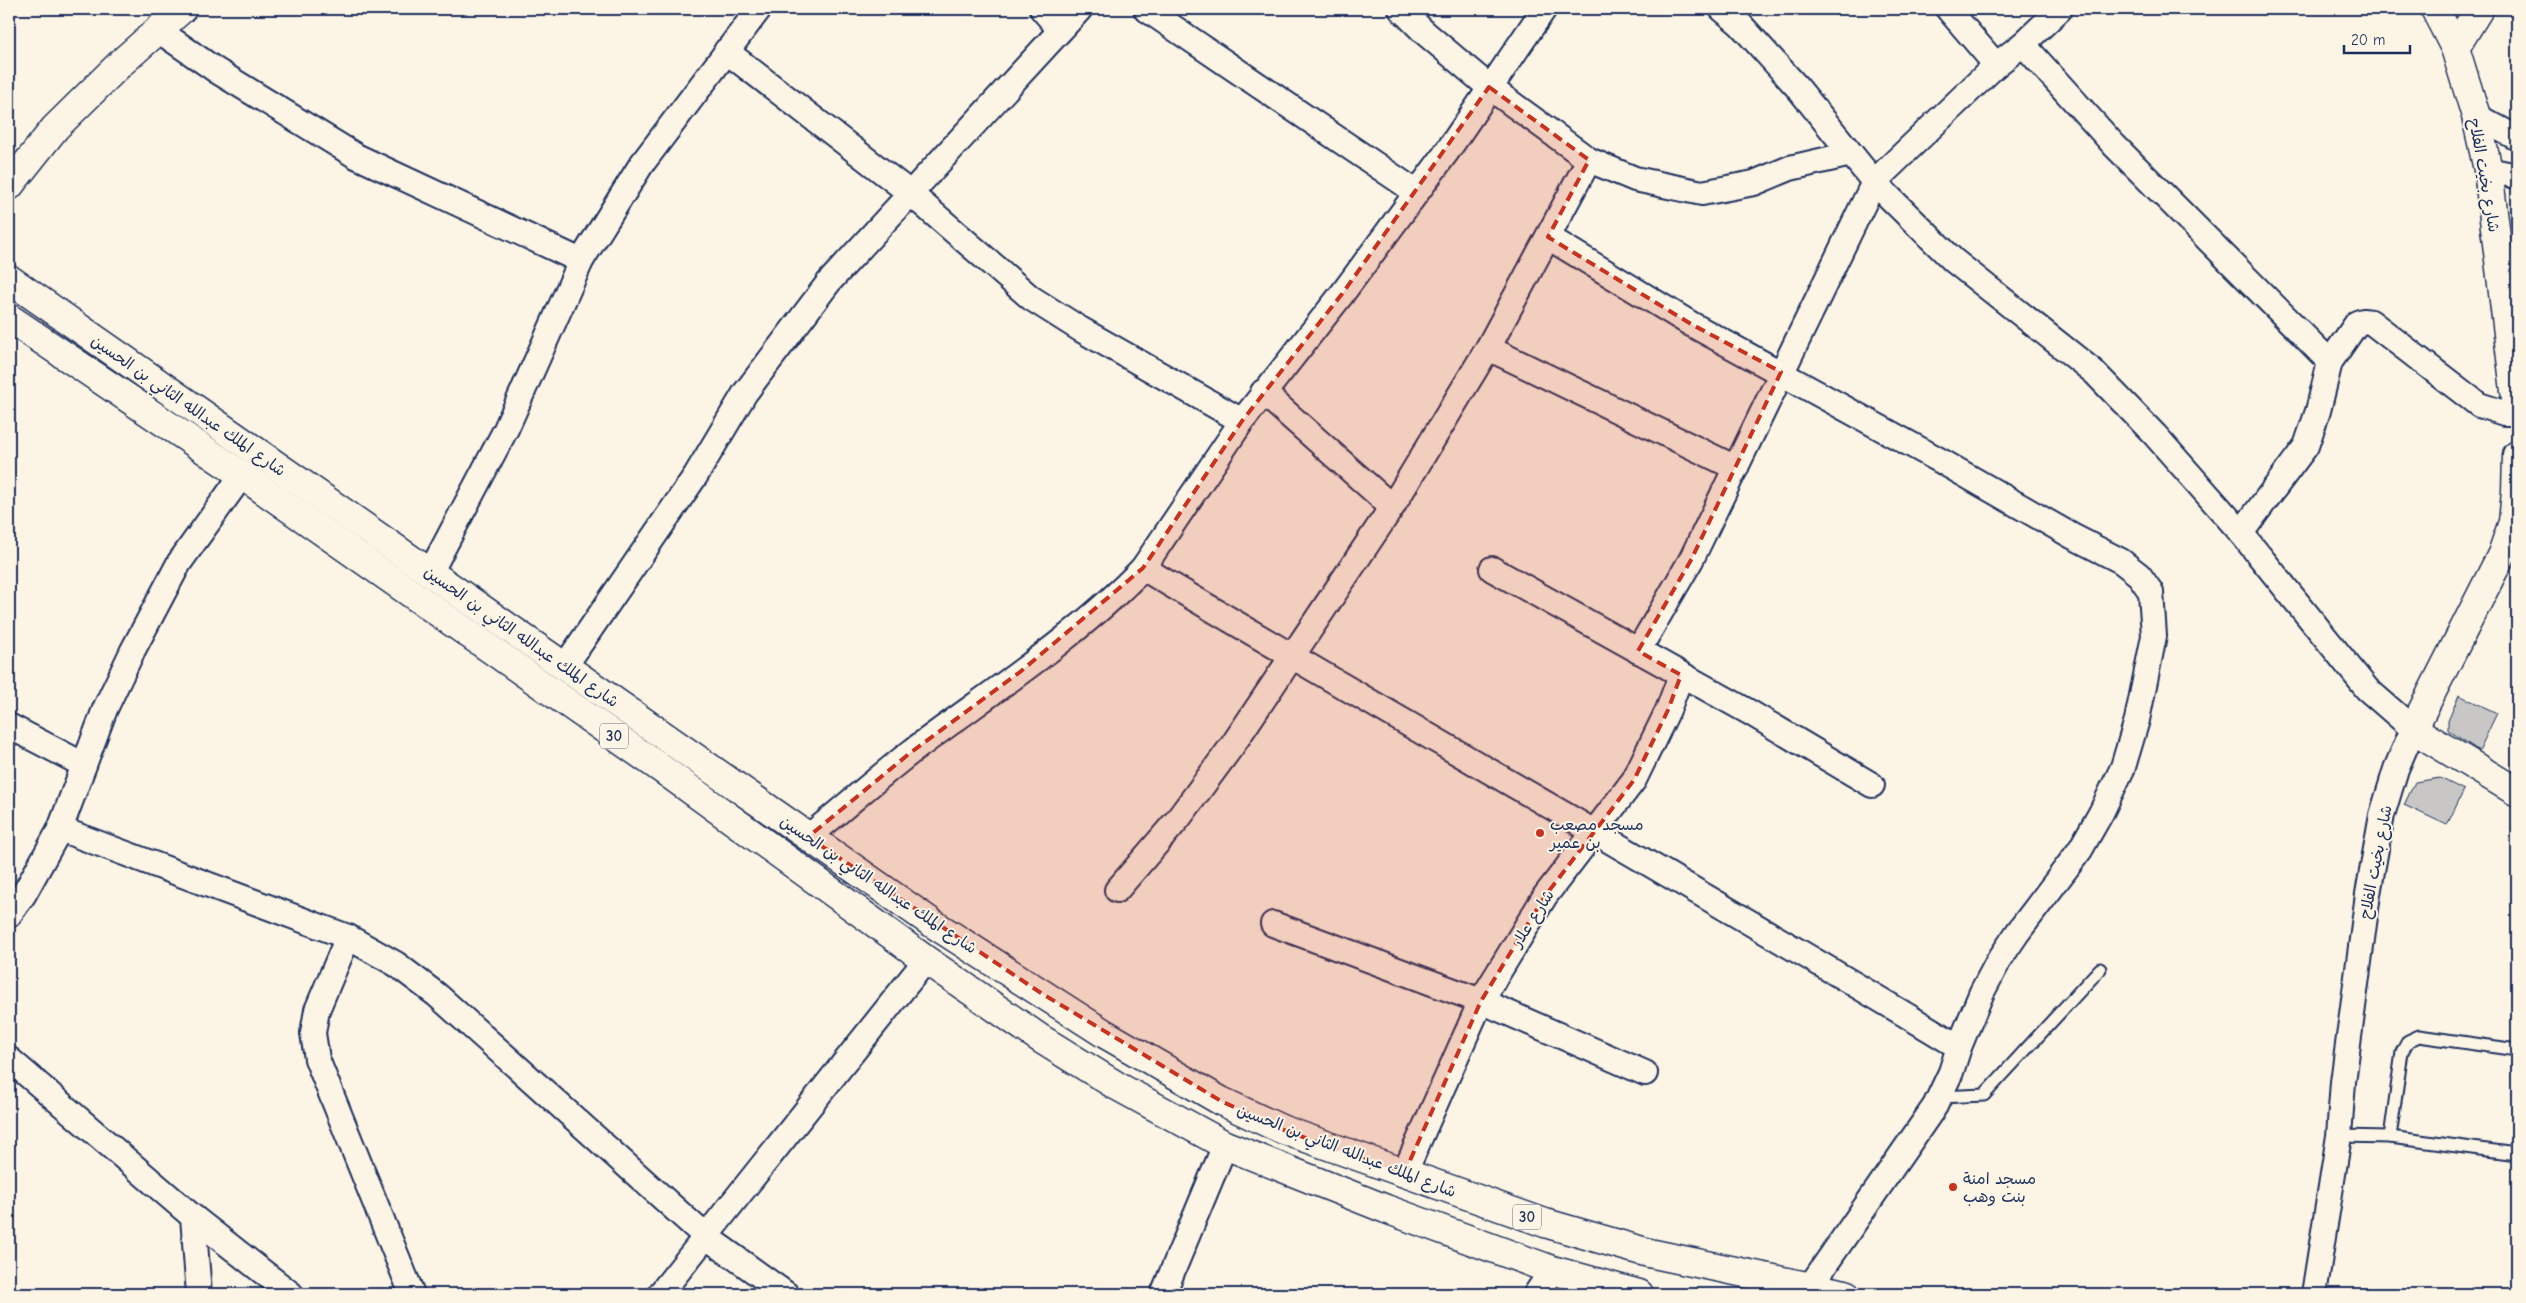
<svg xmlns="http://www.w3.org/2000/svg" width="2526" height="1303" viewBox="0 0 2526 1303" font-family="'Comic Neue','Playpen Sans Arabic',sans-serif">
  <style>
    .building { fill: #c8c7c6; stroke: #1b2f5e }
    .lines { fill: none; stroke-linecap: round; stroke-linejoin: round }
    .service-casing { stroke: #1b2f5e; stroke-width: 15 }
    .minor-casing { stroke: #1b2f5e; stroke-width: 28 }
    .tertiary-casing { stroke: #1b2f5e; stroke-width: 31 }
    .primary-casing { stroke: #1b2f5e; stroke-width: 31 }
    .service { stroke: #fcf5e5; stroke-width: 11 }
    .minor { stroke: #fcf5e5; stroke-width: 24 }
    .tertiary { stroke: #fcf5e5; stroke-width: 28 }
    .primary { stroke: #fcf5e5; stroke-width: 28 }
    .marked { fill: #c8321e; fill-opacity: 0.2; stroke: #c8321e; stroke-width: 4; stroke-dasharray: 10 6; stroke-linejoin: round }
    .poi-dot { fill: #c8321e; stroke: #fcf5e5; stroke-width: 2 }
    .labels { text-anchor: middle; stroke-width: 4; stroke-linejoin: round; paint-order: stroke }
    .shield { fill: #fcf5e5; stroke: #5e6a86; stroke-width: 1 }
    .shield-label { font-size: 15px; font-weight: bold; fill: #1b2f5e }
    .street-label { font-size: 16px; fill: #1b2f5e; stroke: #fcf5e5 }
    .poi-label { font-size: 16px; fill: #1b2f5e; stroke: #fcf5e5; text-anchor: start }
  </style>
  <rect width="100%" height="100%" fill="#fcf5e5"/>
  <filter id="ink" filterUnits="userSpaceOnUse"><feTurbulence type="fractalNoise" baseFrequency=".02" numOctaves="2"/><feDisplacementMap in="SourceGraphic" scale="10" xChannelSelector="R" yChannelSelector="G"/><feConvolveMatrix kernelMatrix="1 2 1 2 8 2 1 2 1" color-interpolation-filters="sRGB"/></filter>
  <g filter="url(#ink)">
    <g class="building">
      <polygon points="2459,695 2497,713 2479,751 2448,730 2448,721"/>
      <polygon points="2440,778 2464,790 2447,825 2404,805 2415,782"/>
    </g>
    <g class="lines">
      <defs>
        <g id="service">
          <polyline points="1940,1097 1984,1095 2100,969"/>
          <polyline points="2339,1136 2390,1137 2517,1154"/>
          <polyline points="2390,1137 2402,1052 2408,1041 2419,1036 2517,1050"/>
        </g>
        <g id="minor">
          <polyline points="1042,9 1060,30"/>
          <polyline points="1146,9 1416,192"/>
          <polyline points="1401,9 1424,32 1489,87 1589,160 1635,179 1702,193 1754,183 1790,168 1851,154"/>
          <polyline points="1722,9 1740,24 1798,88 1874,182 1953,260 2094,372 2155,435 2237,528 2367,689 2413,729 2396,769 2382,815 2368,894 2343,1082 2339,1136 2314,1294"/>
          <polyline points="1948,9 1996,65"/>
          <polyline points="158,30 217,71 356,156 581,261"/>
          <polyline points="2023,44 2114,145 2330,362"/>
          <polyline points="726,51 910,193 1031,298 1080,329 1242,421"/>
          <polyline points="2476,116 2517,138"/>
          <polyline points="2488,170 2517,176"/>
          <polyline points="1548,237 1691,324 1941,461 2072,536 2121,561 2139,575 2151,592 2154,636 2137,720 2123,767 2101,813 2080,850 2018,932 1999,960 1982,992 1959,1047 1951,1072 1935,1106 1809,1288"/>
          <polyline points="1488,348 1736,468"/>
          <polyline points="1263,392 1392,507"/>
          <polyline points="2241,533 2306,446 2318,411 2330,362 2357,323 2363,321 2371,322 2479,405 2504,413 2517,413"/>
          <path d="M1143,568C1413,730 1689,883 1959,1047"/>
          <polyline points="1492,569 1749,712 1872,785"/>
          <polyline points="430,573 506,429 581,261 641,165 759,9"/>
          <polyline points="1638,651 1691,560 1874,182 1996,65 2023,44 2060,9"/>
          <polyline points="565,666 696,475 745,393 829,282 1080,9"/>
          <polyline points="9,726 84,765"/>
          <polyline points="60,829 348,937 396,964 437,995 705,1236 786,1294"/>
          <path d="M808,837C843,809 876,779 911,752C988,694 1076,638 1143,568L1242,421L1342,294L1446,153L1544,9"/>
          <polyline points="1117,890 1178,819 1232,746 1392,507 1488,348 1589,160"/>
          <polyline points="9,915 24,894 60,829 105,709 133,650 179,563 242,475"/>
          <polyline points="1273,924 1481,1001 1645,1073"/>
          <polyline points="348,937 317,1010 313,1033 317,1059 412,1294"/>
          <polyline points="9,1059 193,1217 291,1294"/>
          <polyline points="1404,1174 1481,1001 1545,896 1634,780 1668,710 1681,675"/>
          <polyline points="193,1217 199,1294"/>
          <polyline points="660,1294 926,960"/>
          <polyline points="1163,1294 1225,1145"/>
          <polyline points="1536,1294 1552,1270"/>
        </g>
        <g id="tertiary">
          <polyline points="2435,9 2455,48 2476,116 2488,170 2517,407"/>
          <polyline points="2455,48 2479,9"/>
          <polyline points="9,186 55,128 122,62 182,9"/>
          <polyline points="2517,455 2516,492 2513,522 2502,554 2413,729 2517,792"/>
        </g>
        <g id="primary">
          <polyline points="9,279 932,923 1105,1034 1221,1101 1281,1129 1545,1223 1649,1253 1845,1294"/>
          <polyline points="9,318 242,475 669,774 926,960 1041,1039 1117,1086 1225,1145 1386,1209 1552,1270 1639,1294"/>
        </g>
      </defs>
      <use href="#service" class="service-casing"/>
      <use href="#minor" class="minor-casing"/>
      <use href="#tertiary" class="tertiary-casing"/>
      <use href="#primary" class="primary-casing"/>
      <use href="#service" class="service"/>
      <use href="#minor" class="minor"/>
      <use href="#tertiary" class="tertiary"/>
      <use href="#primary" class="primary"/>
    </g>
  </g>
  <path class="marked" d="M1489,87L1589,160L1548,237L1691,324L1781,372L1691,560L1638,651L1681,675L1668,710L1634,780L1545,896L1481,1001L1404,1174L1281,1129L1221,1101L1041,993L808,837L910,753L1020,672L1143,568L1242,421L1342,294Z"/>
  <g class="poi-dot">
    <circle cx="1540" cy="833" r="5"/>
    <circle cx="1953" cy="1187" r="5"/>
  </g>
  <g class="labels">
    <g class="shield">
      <rect x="600" y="723.5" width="28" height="25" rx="4"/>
      <rect x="1513" y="1204.5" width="28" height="25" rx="4"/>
    </g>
    <g class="shield-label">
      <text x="614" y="741">30</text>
      <text x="1527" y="1222">30</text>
    </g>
    <g class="street-label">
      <text transform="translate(2485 175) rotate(80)" y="6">شارع بخيت الفلاح</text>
      <text transform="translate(189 405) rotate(35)" y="6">شارع الملك عبدالله الثاني بن الحسين</text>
      <text transform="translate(522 636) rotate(35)" y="6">شارع الملك عبدالله الثاني بن الحسين</text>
      <text transform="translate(2375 862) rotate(-79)" y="6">شارع بخيت الفلاح</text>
      <text transform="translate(879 884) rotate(34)" y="6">شارع الملك عبدالله الثاني بن الحسين</text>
      <text transform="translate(1532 918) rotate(-57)" y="6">شارع علار</text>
      <text transform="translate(1347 1150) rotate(21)" y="6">شارع الملك عبدالله الثاني بن الحسين</text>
    </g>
    <g class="poi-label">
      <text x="1550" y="830">مسجد مصعب<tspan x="1550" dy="18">بن عمير</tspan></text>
      <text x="1963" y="1184">مسجد امنة<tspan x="1963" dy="18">بنت وهب</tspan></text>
    </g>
  </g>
  <rect width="2526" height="1303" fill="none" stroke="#fcf5e5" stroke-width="30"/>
  <rect x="15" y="15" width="2496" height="1273" fill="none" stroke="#1b2f5e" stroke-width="2" filter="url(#ink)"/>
  <path d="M2344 45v8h66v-8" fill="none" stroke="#1b2f5e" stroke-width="2.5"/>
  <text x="2351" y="45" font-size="15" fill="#1b2f5e" stroke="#fcf5e5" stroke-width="4" paint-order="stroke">20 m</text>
</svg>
